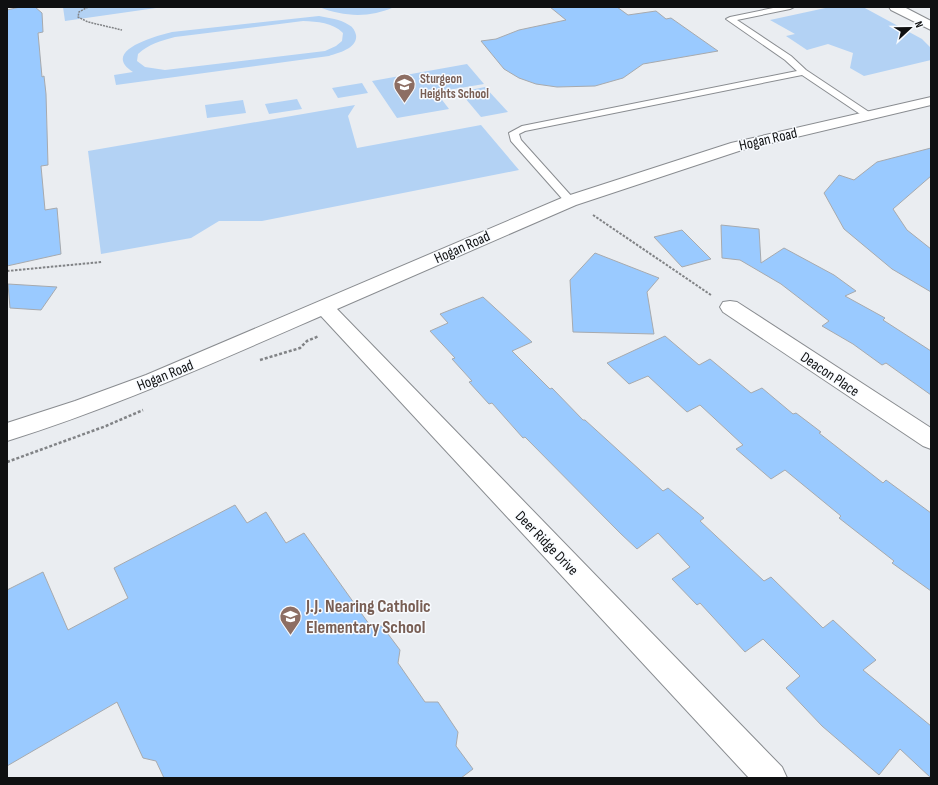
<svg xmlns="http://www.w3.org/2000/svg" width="938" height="785" viewBox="0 0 938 785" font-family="'Sofia Sans Condensed',sans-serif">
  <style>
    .green { fill: #b3d2f4; fill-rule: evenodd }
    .building { fill: #9acaff; stroke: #a7aaae }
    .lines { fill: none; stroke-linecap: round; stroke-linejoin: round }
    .lane-casing { stroke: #898c90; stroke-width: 2 }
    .street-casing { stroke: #898c90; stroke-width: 2 }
    .secondary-casing { stroke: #898c90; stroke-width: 2 }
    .path-far2 { stroke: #818386; stroke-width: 1.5; stroke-dasharray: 2 1; stroke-linecap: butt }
    .path-far1 { stroke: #818386; stroke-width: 2; stroke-dasharray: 2.5 1.5; stroke-linecap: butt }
    .path { stroke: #818386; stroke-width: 2.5; stroke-dasharray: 3 2; stroke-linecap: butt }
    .lane { fill: #fff; fill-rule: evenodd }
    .street { fill: #fff; fill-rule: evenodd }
    .secondary { fill: #fff; fill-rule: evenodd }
    .labels { text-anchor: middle; stroke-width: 3; stroke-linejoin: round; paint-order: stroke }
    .far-education-label { font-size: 13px; font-weight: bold; fill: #785e54; stroke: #f8fbff; text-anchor: start }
    .street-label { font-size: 15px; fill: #0f1011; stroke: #f8fbff }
    .near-education-label { font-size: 18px; font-weight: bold; fill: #785e54; stroke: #f8fbff; text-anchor: start }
  </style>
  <rect width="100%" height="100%" fill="#eaedf1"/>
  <g class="green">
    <polygon points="63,7 163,7 65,21"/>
    <path d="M319,7H394C370,18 344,17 319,7Z"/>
    <polygon points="830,7 863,7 922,39 931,48 931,60 864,76 850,68 853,53 828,44 807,50 786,36 795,34 770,20"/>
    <path d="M319,16C329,18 340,19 349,25C353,27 355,31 356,35C358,48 339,53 329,56L116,85L114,75L133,72C100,51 156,36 172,32ZM303,21C318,22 332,22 343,33L342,41L336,46L325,51L165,70L145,67L137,61L138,54C149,44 160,41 175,37Z"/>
    <polygon points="467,64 484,84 436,92 449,109 397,118 372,81"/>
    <polygon points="362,83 368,93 338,98 332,88"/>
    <polygon points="485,87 508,112 481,117 460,92"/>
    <polygon points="297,99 302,109 269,114 265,104"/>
    <polygon points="243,100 246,113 207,118 205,105"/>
    <polygon points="355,105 348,116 357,148 481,125 519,170 262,221 219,221 191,238 101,254 88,151"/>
  </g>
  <g class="building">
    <polygon points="20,7 35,7 42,13 43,32 38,33 42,77 44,76 46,94 48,165 41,166 45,210 57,208 61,254 7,266 7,10"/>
    <polygon points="550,7 617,7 628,15 656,11 666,19 671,18 718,51 643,64 623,78 595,86 557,87 536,84 519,78 504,69 481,41 496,39 519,30 566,20"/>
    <polygon points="931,148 931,176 893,209 907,230 931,249 931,292 892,269 844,229 824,193 839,175 854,180 877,162"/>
    <polygon points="721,225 759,229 761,263 784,248 834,275 856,291 845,296 885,318 883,320 931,351 931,395 886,363 882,365 853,344 822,326 829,321 781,284 740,260 722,258"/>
    <polygon points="682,230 711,259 682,267 654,237"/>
    <polygon points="595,253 659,278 647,292 654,334 573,332 570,280"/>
    <polygon points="8,284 57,287 41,310 10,308"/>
    <polygon points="483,297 532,342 512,351 550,389 552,388 583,420 585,420 663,491 668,488 704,518 700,521 764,581 771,577 823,628 833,620 876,660 863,670 931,726 931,778 900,749 879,775 822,726 786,688 800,676 763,639 745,652 700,603 697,605 672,579 690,567 658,533 637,549 620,533 525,437 523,438 492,403 489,404 469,382 472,381 452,359 455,358 430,331 448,323 440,314"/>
    <polygon points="665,336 699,365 710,359 751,393 762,388 793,414 796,413 821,432 819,433 883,483 886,480 931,513 931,591 892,563 894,561 839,518 841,516 785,470 771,479 736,449 743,445 700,405 687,412 648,376 629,384 607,363"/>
    <polygon points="235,505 247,523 266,512 286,543 304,533 369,624 382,626 400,650 398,663 425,702 438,702 458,732 456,746 473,769 461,778 164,778 156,761 143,758 117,702 7,766 7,590 43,572 68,630 128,598 114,568"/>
  </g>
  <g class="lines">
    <defs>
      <polygon id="lane" points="778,7 794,7 790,9 737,20 791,56 806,70 872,114 874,116 872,118 866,118 802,75 525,131 519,134 521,140 574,199 575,201 570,204 566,203 511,141 509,133 522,126 797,71 785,60 726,19 730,17"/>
      <polygon id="street" points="730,301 737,302 931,428 931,449 923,446 723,312 720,307 723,302"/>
      <g id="secondary">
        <polygon points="889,7 904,7 931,21 931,30 891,10"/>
        <path d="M931,97V105L742,150L576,205L337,309L782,767L787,778H749L321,316C218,361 115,407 7,441V423L75,401L146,375L564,197L731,143Z"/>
      </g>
    </defs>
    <use href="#lane" class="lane-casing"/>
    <use href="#street" class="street-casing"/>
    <use href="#secondary" class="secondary-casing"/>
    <g class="path-far2">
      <polyline points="88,7 79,12 78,17 88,22 122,30"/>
      <polyline points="96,7 110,7"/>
    </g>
    <g class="path-far1">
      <polyline points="593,215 711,295"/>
      <polyline points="7,271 102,262"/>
    </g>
    <g class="path">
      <polyline points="260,360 300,348 307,341 319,336"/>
      <polyline points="7,462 106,426 143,410"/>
    </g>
    <use href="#lane" class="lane"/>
    <use href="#street" class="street"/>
    <use href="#secondary" class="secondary"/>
  </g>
  <defs>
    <symbol id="school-pin" viewBox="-11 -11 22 30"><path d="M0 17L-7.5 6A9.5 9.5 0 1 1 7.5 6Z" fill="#8d6e63" stroke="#f8fbff"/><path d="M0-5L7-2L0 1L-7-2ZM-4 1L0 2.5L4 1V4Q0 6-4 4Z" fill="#fff"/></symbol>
  </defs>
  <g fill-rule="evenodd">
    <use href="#school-pin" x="392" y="72" width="25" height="34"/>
    <use href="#school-pin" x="278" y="604" width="25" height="34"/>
  </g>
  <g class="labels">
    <g class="far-education-label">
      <text x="420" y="83">Sturgeon<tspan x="420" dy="15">Heights School</tspan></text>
    </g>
    <g class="street-label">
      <text transform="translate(768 139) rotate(-13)" y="5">Hogan Road</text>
      <text transform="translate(462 247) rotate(-24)" y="5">Hogan Road</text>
      <text transform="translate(830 374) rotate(34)" y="5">Deacon Place</text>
      <text transform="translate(165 375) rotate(-22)" y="5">Hogan Road</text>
      <text transform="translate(547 543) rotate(46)" y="5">Deer Ridge Drive</text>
    </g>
    <g class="near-education-label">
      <text x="306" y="612">J.J. Nearing Catholic<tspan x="306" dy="21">Elementary School</tspan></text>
    </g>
  </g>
  <rect width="938" height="785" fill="none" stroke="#0f1011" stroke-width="16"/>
  <g transform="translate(910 28) rotate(68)" stroke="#f8fbff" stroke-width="3" paint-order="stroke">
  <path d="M0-3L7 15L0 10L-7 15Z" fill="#0f1011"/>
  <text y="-6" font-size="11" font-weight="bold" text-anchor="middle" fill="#0f1011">N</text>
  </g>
</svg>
